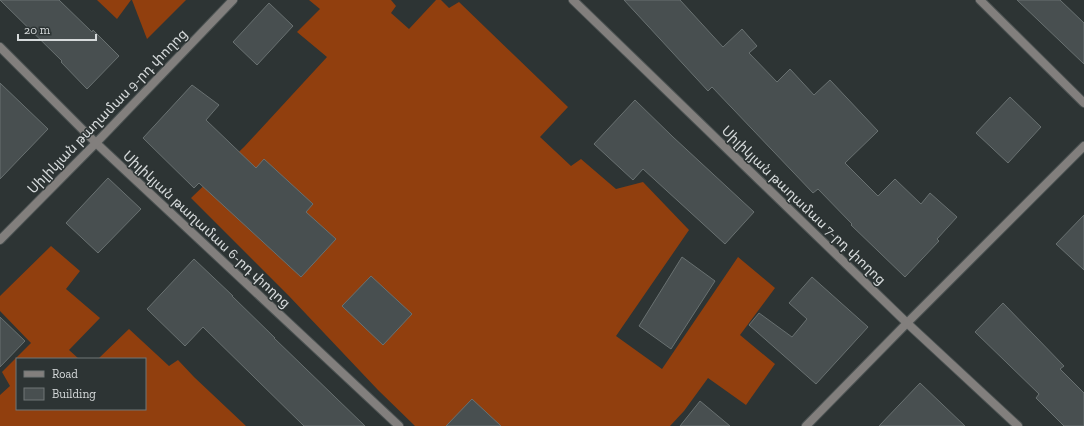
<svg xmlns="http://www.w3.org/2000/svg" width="1084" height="426" viewBox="0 0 1084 426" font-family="'Zilla Slab','Noto Sans Armenian',serif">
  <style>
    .forest { fill: #913f0e }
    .building { fill: #484f50; stroke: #697171 }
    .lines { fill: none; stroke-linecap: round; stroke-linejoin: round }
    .lane-casing { stroke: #4b5252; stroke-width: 10 }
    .street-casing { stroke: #4b5252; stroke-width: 10 }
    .lane { stroke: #827f7d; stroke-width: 8 }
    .street { stroke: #827f7d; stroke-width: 8 }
    .labels { text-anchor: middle; stroke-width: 3; stroke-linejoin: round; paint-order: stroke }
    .street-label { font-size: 14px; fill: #d6dadb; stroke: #2d3434 }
  </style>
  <rect width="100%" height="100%" fill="#2d3434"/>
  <g class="forest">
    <polygon points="97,0 131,0 117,19"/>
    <polygon points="132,0 186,0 147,39"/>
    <polygon points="309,0 391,0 396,6 391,13 409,29 436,0 441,0 449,8 459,2 568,107 540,137 571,166 581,159 616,189 643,182 689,230 616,336 662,369 738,257 775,288 740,335 775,364 746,405 708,378 684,411 670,426 415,426 378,390 289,296 191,198 244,147 327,57 297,32 320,9"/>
    <polygon points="51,246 80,271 66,289 100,318 69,350 79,359 17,359 17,409 145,409 145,359 98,359 129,329 169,366 178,360 194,377 246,426 0,426 0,395 10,386 2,372 31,343 0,311 0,296"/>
  </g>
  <g class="building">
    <polygon points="0,0 59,0 92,32 93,30 119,56 87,89 61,62 62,61"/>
    <polygon points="624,0 680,0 723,47 742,29 757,46 749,53 777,82 790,69 814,95 830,80 878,131 845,163 878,196 895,179 921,204 930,193 957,217 937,239 939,241 905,277 851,225 852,224 818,189 813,193 712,87 708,91"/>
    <polygon points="1017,0 1060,0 1084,23 1084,64"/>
    <polygon points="269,3 293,26 257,65 233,42"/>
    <polygon points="0,83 48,129 0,179"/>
    <polygon points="192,85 219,105 206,120 256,168 264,159 313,204 306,212 336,239 301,277 199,183 194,188 143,138"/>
    <polygon points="1010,97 1041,127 1008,163 976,133"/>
    <polygon points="635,100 673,137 754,212 725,244 643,169 633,180 594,144"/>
    <polygon points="108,178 141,209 98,253 66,223"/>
    <polygon points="1084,215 1084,270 1056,244"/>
    <polygon points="682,257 715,281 671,349 639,326"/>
    <polygon points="194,259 233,296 232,296 275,338 274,338 365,426 304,426 203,327 185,346 147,309"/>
    <polygon points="371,276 412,314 383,345 342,306"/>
    <polygon points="812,277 868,327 816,384 749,325 759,313 792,337 807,319 789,303"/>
    <polygon points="1003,303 1064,366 1060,369 1084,393 1084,426 1064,426 1036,398 1039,394 975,332"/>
    <polygon points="0,317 25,341 0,367"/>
    <polygon points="920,383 965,426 879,426"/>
    <polygon points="472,399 501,426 446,426"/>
    <polygon points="700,401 730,426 680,426"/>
  </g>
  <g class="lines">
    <defs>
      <g id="lane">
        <polyline points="980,0 1084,103"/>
        <polyline points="907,323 1084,146"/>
      </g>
      <g id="street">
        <polyline points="573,0 907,323 1018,426"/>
        <polyline points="0,47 96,143 399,426"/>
        <polyline points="0,240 96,143 233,0"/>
        <polyline points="806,426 907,323"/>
      </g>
    </defs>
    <use href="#lane" class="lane-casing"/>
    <use href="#street" class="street-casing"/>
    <use href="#lane" class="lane"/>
    <use href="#street" class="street"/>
  </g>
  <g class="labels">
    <g class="street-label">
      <text transform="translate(107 111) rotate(-46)" y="5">Սիլիկյան թաղամաս 9-րդ փողոց</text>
      <text transform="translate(804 205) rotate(44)" y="5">Սիլիկյան թաղամաս 7-րդ փողոց</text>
      <text transform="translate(207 229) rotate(43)" y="5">Սիլիկյան թաղամաս 6-րդ փողոց</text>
    </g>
  </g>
  <rect x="16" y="358" width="130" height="52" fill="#2d3434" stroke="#717677"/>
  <rect x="24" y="371" width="20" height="6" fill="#827f7d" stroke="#717677"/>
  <text x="52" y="378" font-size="12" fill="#d6dadb">Road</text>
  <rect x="24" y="388" width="20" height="12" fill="#484f50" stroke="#717677"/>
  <text x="52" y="398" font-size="12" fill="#d6dadb">Building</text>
  <path d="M18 34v6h78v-6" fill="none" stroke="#d6dadb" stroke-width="2"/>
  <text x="24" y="34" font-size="12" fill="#d6dadb" stroke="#2d3434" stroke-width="3" paint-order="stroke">20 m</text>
</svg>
